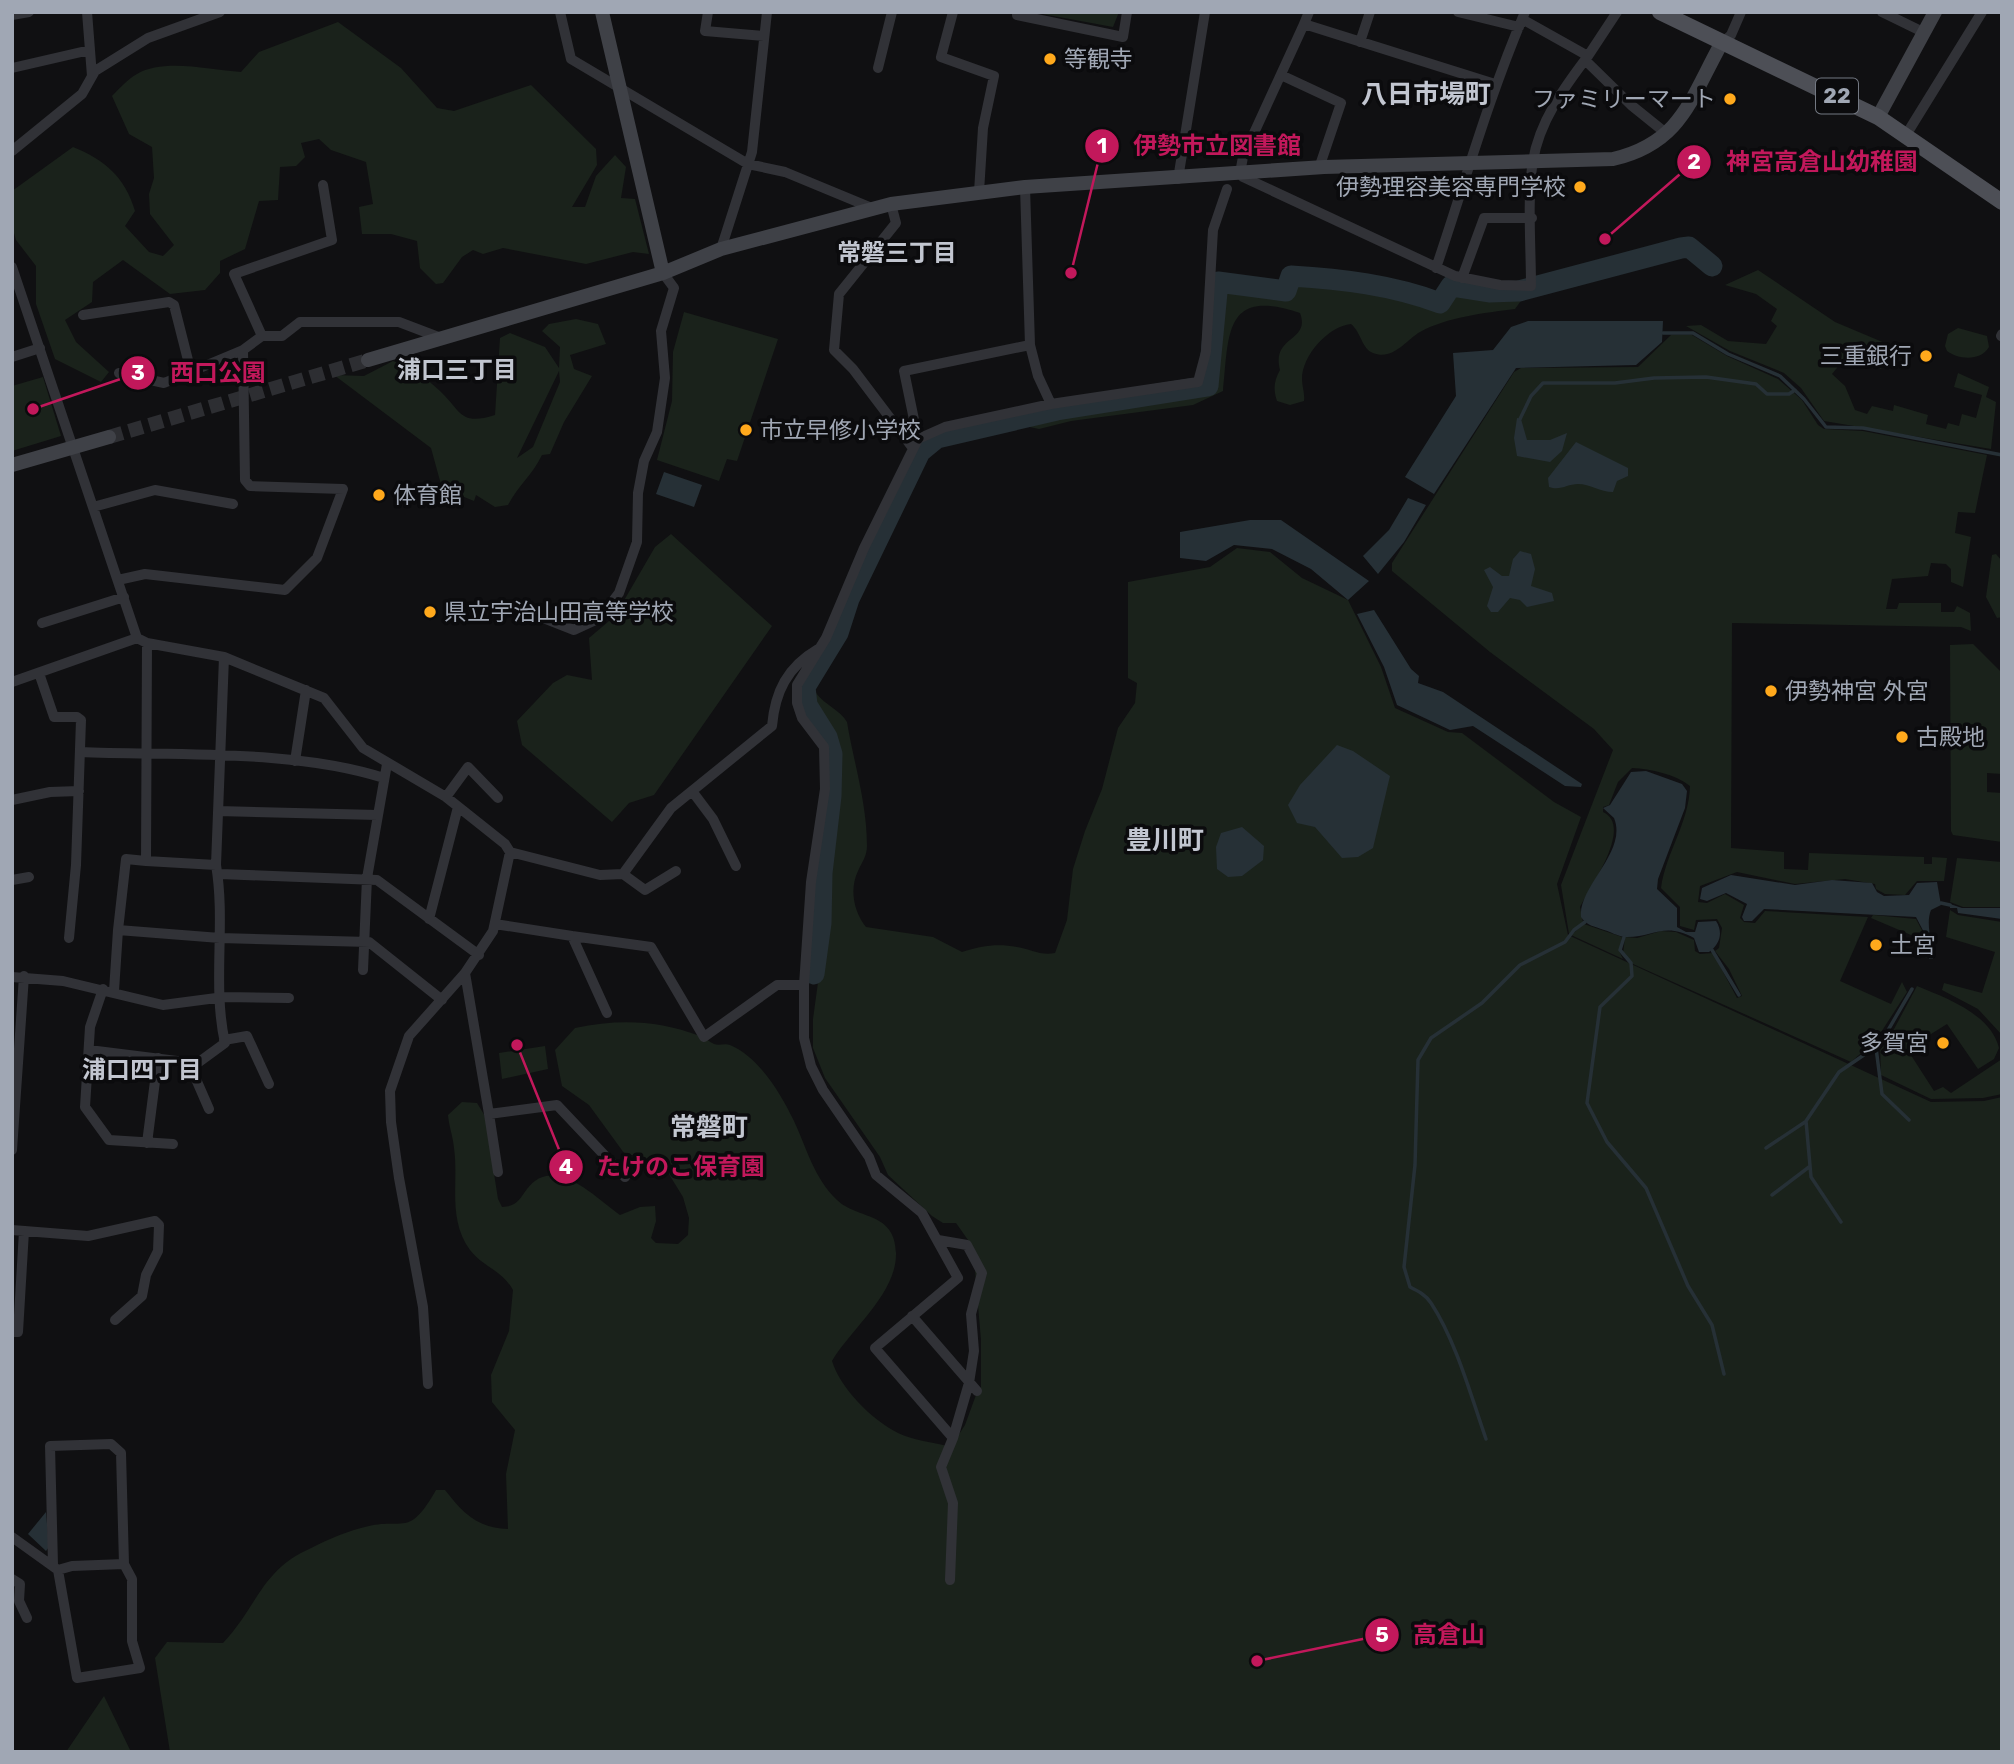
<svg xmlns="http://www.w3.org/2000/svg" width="2014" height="1764" font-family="Rubik,'Noto Sans JP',sans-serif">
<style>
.green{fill:#1a221b;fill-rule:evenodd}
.water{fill:#263036}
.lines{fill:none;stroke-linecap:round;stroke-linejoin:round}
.stream{stroke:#263036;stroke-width:3.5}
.river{stroke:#263036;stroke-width:21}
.secondary-tunnel{stroke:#2d2e32;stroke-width:14;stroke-dasharray:14 7;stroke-linecap:butt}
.street{stroke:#313237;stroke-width:10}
.secondary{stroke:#3f4147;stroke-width:14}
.primary{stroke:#4d4f56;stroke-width:16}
.poi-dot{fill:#ffa91c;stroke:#0b0b0d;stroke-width:2.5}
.labels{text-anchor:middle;stroke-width:7;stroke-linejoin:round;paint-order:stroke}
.shield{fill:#0b0b0d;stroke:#737882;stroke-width:2}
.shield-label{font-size:21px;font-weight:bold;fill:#a0a7b4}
.poi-label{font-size:23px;fill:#a0a7b4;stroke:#0b0b0d;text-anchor:start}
.neighbourhood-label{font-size:24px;font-weight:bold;fill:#c2c6d0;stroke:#0b0b0d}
.quarter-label{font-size:26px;font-weight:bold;fill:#c2c6d0;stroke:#0b0b0d}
.leader{fill:none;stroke:#c2185b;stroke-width:2.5}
.callout-dot{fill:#c2185b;stroke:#0b0b0d;stroke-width:2.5}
.mark-label{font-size:21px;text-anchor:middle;font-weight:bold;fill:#fff}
.callout-label{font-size:24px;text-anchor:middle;font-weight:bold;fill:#c2185b;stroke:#0b0b0d;stroke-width:7;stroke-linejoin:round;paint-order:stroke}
</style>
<rect width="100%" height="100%" fill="#101012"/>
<!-- green -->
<path class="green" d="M1032 12H1119L1113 27Z
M338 22 401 68 437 108 454 111 531 85 596 149 597 165 572 207H585L596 176 615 155 626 167 621 198 635 199 649 254 633 252 586 264 503 248 483 254 473 250 462 257 443 283 436 284 420 268 417 241 391 234H362L359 207 373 204 366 162 331 150 319 139 301 143 305 157 296 166 280 167 278 200 259 201 245 249 220 261V273L205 290 170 294 123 260 93 282 92 302 65 320 76 342 109 372 101 382 55 359 36 304V266L16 240 12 226V191L73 147C105 160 125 177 135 211L125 226 149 252 163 256 174 245 150 214 149 194 154 178 152 147 129 134 112 96C119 89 128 79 137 74 164 58 210 70 241 72L259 52Z
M1758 270 1835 322 1892 346 1881 369 1841 363 1832 374 1845 386 1855 410 1867 414 1872 406 1893 411 1894 405 1928 415 1926 424 1946 429 1948 423 1959 426 1962 414 1976 418 1982 395 1954 387 1958 373 1989 387 1986 397 1996 402 1991 449 1824 421 1801 388 1784 373 1730 351 1686 326 1701 325 1728 341 1766 344 1777 326 1771 321 1777 309 1756 294 1725 285Z
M1293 278 1385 290 1441 306 1454 290 1523 298 1515 309C1484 313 1447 317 1420 332 1406 340 1393 361 1373 353 1362 349 1361 332 1351 324 1329 326 1302 355 1302 379 1302 387 1305 393 1304 401L1290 405 1277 401C1273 389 1274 381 1280 370 1271 335 1311 342 1300 313 1224 287 1229 334 1223 391L1193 405 1071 421 1039 429 1025 426C1047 405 1173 394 1209 388L1219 285 1287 294Z
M684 312 778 339 737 461 727 459 719 481 657 460 672 401 673 352Z
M576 319 598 324 606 344 570 355 574 369 592 376 564 422 550 454 542 455C533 474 518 486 508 505L495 507 476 495 474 501 442 488 431 448 334 375 364 376 393 361C412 367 426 378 440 391 462 412 460 426 495 415L500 338 510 333 545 347 559 368 560 347 542 331 549 324ZM559 371 560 382 533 447 517 458Z
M1958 328 1987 336 1989 347C1981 361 1959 360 1947 351L1945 346 1948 334Z
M1671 335H1692L1727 356 1778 379 1802 400 1818 425 1824 429 1863 431 1987 455 1975 513 1958 512 1955 533 1971 537 1963 587 1951 582V569L1946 564 1931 563 1928 576 1892 579 1886 609H1897L1899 603H1941V612H1954L1957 606 1970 613 1971 631 1961 627 1732 623 1731 848 1784 852V869L1808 870 1809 853 1924 857V864H1932V857L1947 858 1944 881H1917L1905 895 1885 894 1876 889 1875 884 1845 879 1795 884 1737 872 1700 886 1698 902 1707 903 1725 894 1744 905 1740 918 1744 922 1755 923 1765 911 1868 917 1840 981 1891 1004 1902 982 1907 992 1876 1040 1851 1062 1633 964 1623 954 1625 937 1637 938 1661 931 1676 932 1694 940 1695 951 1700 954 1713 953 1737 998 1742 996 1729 969 1715 951 1719 948 1722 928 1717 919 1696 920 1694 930 1680 926V907L1661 888C1666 852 1689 823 1690 786 1675 774 1651 769 1632 768L1618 782 1609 805 1603 807V812C1634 826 1590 887 1580 907L1583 922 1569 934 1561 885 1613 750 1594 729 1490 652 1392 571V563L1514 372 1521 368 1638 367Z
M43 377 61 436 12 451V386Z
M671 534 772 626 654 795 629 803 612 822 522 745 517 721 553 683 567 675 592 680 589 638 615 616 655 547Z
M1237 548 1270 552 1302 578 1348 600 1381 667 1395 708 1448 732 1462 733 1554 802 1581 817 1557 884 1568 935 1931 1102 1984 1101 2002 1097V1752H170L155 1658 167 1642 223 1643C254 1611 262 1571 305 1551 323 1542 342 1533 361 1528 404 1515 407 1541 436 1490H445C463 1513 477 1528 508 1529L506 1474 515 1430 492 1402 491 1375 509 1331 513 1290C502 1270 483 1267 470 1250 447 1218 459 1183 454 1148 453 1136 449 1127 448 1115L462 1102 477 1103 485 1116 498 1199 502 1207C517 1206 519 1200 527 1189 554 1153 596 1198 620 1215L640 1207 655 1206 656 1221 651 1238 656 1243 678 1244 688 1235 689 1218 683 1197 667 1171 655 1161 624 1153 589 1105 562 1086 555 1050 575 1028C619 1019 657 1020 700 1036 705 1037 709 1042 714 1044 719 1046 725 1043 730 1045 759 1057 781 1094 794 1121 807 1149 814 1178 837 1200 858 1220 895 1211 896 1253 897 1293 851 1329 832 1361 840 1388 872 1420 898 1433 913 1440 931 1442 947 1446L956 1439 965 1425 976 1395 981 1391V1340L973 1247 956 1223H943L932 1216 888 1175 880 1157 825 1078 813 1048V1019L823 946 827 864 836 785 833 739 812 702V694L816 693C825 705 840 710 847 722 854 764 867 803 867 846 867 856 862 862 858 871 849 890 854 912 866 927L933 937 962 952C981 946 997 943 1017 947 1030 949 1041 956 1055 953L1067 920 1073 869 1085 831 1102 789 1118 728 1135 703 1137 683 1128 678V582L1210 567Z
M1996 554 2002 561V617L1997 618 1986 597 1992 555Z
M1973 644 2002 673V774L1987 773V792L2002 793V842L1953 835 1951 831 1950 645Z
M1957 858 2002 862V907H1963L1950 902Z
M1950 910 1958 915 2002 922V1035L1978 1009 1942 990 1944 983 1982 993 1995 952 1946 937Z
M1873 915 1916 919 1927 940V958L1912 953 1918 938 1871 918Z
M1584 924 1622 937 1619 951 1623 959 1571 935Z
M1917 986C1946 998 1991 1014 1999 1048L1994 1059 1978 1069 1947 1024 1907 1049 1934 1091 1943 1087 1951 1093 2002 1059V1094L1983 1098 1931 1099 1881 1075 1880 1046 1887 1039 1898 1044 1902 1037 1893 1031Z
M545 1046 548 1069 502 1079 499 1053Z
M104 1696 131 1752H66Z"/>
<!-- water -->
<path class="water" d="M1528 321H1663L1662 342 1636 365 1516 368 1434 494 1405 477 1456 396 1453 353 1493 350 1511 327Z
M1517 418 1521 419 1527 440H1550L1567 433 1562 451 1550 462 1517 456 1514 438Z
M1576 442 1628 468V476L1617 481 1613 492C1600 492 1590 484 1578 484 1567 484 1561 491 1549 487L1548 478Z
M664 472 702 485 694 507 656 494Z
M1408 498 1426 505 1404 542 1378 574 1363 556 1389 530Z
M1250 520H1281L1369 581 1348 600 1311 569 1272 549 1234 545 1206 561 1180 558V532Z
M1520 551 1531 554 1535 569 1531 586 1552 593 1554 601 1527 607 1520 600 1510 598 1498 612H1491L1487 606 1493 587 1484 570 1490 567 1502 576H1509L1513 559Z
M1374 610 1411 669 1419 676 1418 683 1443 692 1582 784 1581 787 1565 786 1473 726 1450 730 1397 705 1384 667 1357 614Z
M1337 745 1353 751 1390 776 1373 848 1358 857 1342 858 1315 827 1297 823 1288 805 1300 785Z
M1646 771 1682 784 1687 791 1685 808 1658 879 1657 889 1677 908V927L1686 932H1695L1698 922 1716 921C1724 933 1719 945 1709 952H1699L1694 938C1664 921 1653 938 1625 937 1617 936 1611 932 1604 930 1594 926 1587 926 1581 917 1578 886 1628 852 1614 818L1603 808 1610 805 1631 772Z
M1242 827 1264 846 1263 860 1242 876 1228 877 1217 869 1216 847 1221 833Z
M1731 875 1795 885 1832 880 1872 883 1877 892 1884 896 1909 895 1917 883 1937 882 1941 905 1931 910C1925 925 1933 943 1933 959H1929L1928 940 1916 917 1764 909 1752 921H1744L1742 917 1747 904 1726 893 1707 901 1700 899 1702 888Z
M1950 904 1962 908H2002V919L1958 913 1957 908H1950Z
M46 1512 49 1547 46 1551 28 1534Z"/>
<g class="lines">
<!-- stream -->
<path class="stream" d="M1663 333H1693L1728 354 1780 376 1804 399 1826 427 1863 428 2002 455
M1520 419 1531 396 1543 383H1615L1654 378 1706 377 1756 384 1767 394H1789L1795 390
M1941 903 1950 905
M1624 937 1620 950 1631 963 1632 976 1600 1007 1587 1103 1607 1142 1646 1188 1688 1286 1712 1325 1724 1374
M1712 950 1739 995
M1876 1048 1882 1094 1909 1120
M1766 1148 1805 1122
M1772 1195 1809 1167
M1841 1222 1811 1177 1806 1121 1839 1072 1880 1044 1912 989
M1486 1439C1471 1396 1456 1341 1431 1303 1426 1295 1418 1291 1410 1287L1404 1267 1415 1165 1418 1060 1431 1038 1482 1003 1520 965 1565 942 1574 930 1585 922"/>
<!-- river -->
<path class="river" d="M814 974 821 923 822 873 831 796 832 754 827 737 807 705 805 687 838 633 849 599 920 452 937 438 1057 410 1208 386 1218 282 1286 291 1291 276C1341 279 1393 285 1440 303L1451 286 1489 292 1519 291 1681 248 1689 247 1712 266"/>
<!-- secondary-tunnel -->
<path class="secondary-tunnel" d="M109 437 368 360"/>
<!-- street -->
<path class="street" d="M87 12 92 76
M560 12 571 59 748 164 785 172 872 208
M708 12 705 31 764 36
M953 12 941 57 994 76 983 128 979 192
M1017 12V15L1123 37 1127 12
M1309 12 1304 24 1495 84
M1458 12 1519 27
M1882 12 1925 33
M12 15 29 12
M1522 19 1588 56 1617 12
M1304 24 1243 157 1240 173 1243 177 1455 276 1500 285 1531 286C1531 249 1527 195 1533 161 1539 122 1565 86 1588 56
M1360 42 1370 12
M1721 44 1731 35 1741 12
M1585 60 1631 105 1667 134
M12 68 90 50
M878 68 892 12
M1281 75 1341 103 1319 168
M1906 135 1982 12
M12 151 82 94 95 71 148 38 220 12
M1178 179 1205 12
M1025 187 1030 345 1038 376 1051 404
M891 204 896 223 839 294 834 350 853 369 912 447
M721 249 752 152 767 12
M12 267 137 638 147 643 224 657 324 698 363 748 446 797 505 844 510 852 600 875 623 874 671 808 772 726C775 692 787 667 818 649
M1436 268C1465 182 1489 96 1525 12
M1462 278 1484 218H1532
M83 315 169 302 174 305 191 372
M262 336 234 274 332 240 323 185
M2001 336 2002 334
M12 357 40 348
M119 373 164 383 243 350
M918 439 904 371 1030 345
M93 507 155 490 233 504
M118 580 145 574 285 590 317 558 343 489 250 486 245 480 243 350 262 336H282L300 322H399L441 338
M541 617 574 630 600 618 619 593 637 542 638 493 644 461 657 432 665 378 661 331 674 288 663 273
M42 623 124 597
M147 643 146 861 216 865
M39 673 54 717H77L81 720 76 865 69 938
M12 682 137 638
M80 752C175 756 294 749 384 778
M295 761 306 690
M692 791 713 819 736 866
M446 797 468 767 498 798
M12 800 50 792 79 791
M218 811 378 815
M220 874 377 880 479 955
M623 874 645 890 676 871
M12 880 29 877
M429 919 458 807
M495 924 572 936 607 1013
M118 930 126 859 146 861
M572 936 651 947 704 1037 777 985H804
M363 970 367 878 387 764
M465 973 489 1114 557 1105 625 1177
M12 977 63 981 163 1005 224 997 289 998
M103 989 90 1027 85 1107 109 1140 173 1144
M114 991 118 930 220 938 369 942 442 1000
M224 1040 247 1036 269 1084
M89 1050 193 1063 199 1062 225 1043C212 985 226 923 216 865L224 657
M193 1063 192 1070 209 1109
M489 1114 498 1172
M147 1143 158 1058
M12 1150 24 976
M12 1230 88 1236 155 1221 159 1225 158 1251 146 1275 142 1296 115 1320
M938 1240 967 1245 982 1273 971 1314 974 1351 969 1383 953 1438 875 1348 958 1278 922 1213 876 1175 869 1157 823 1090 811 1066 804 1038V985L811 882 825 789 824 747 802 718 797 703V685L826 638 864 548 918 439 945 427 1051 404 1198 382 1206 352 1213 230 1227 189
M912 1316 977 1391
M12 1332H18L24 1231
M428 1384 423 1307 399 1178 391 1122 390 1091 409 1036 465 973 493 931 510 852
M12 1537 58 1570 77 1678 140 1668 132 1641V1579L124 1564 72 1566 58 1570
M53 1565 50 1446 111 1444 121 1453 124 1564
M12 1579 20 1584 19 1601 27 1618
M950 1580 953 1503 941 1467 953 1438"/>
<!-- secondary -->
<path class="secondary" d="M602 12 663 273
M1878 117 1935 12
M368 360 663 273 721 249 891 204 1025 187 1324 167 1613 159C1681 143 1690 100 1721 44
M12 465 109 437"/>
<!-- primary -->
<path class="primary" d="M1660 12 1878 117 2002 202"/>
</g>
<!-- markers -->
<g class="poi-dot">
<circle cx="1050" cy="59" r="7"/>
<circle cx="1730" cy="99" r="7"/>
<circle cx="1580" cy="187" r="7"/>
<circle cx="1926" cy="356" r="7"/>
<circle cx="746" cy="430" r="7"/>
<circle cx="379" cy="495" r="7"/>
<circle cx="430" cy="612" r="7"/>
<circle cx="1771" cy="691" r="7"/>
<circle cx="1902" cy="737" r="7"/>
<circle cx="1876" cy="945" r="7"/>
<circle cx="1943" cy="1043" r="7"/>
</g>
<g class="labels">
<!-- shield labels -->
<rect class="shield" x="1816" y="78.5" width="42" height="35" rx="5"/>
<g class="shield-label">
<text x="1837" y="103">22</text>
</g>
<!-- poi labels -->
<g class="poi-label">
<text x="1064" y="67">等観寺</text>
<text x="1716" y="107" text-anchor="end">ファミリーマート</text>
<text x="1566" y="195" text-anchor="end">伊勢理容美容専門学校</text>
<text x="1912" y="364" text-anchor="end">三重銀行</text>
<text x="760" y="438">市立早修小学校</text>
<text x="393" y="503">体育館</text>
<text x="444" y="620">県立宇治山田高等学校</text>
<text x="1785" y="699">伊勢神宮 外宮</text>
<text x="1916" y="745">古殿地</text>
<text x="1890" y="953">土宮</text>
<text x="1929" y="1051" text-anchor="end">多賀宮</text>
</g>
<!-- neighbourhood labels -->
<g class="neighbourhood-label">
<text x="897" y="261">常磐三丁目</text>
<text x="457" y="378">浦口三丁目</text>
<text x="142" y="1078">浦口四丁目</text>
</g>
<!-- quarter labels -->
<g class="quarter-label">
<text x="1426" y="103">八日市場町</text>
<text x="1165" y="849">豊川町</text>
<text x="709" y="1136">常磐町</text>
</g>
</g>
<!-- callouts -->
<path class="leader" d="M1071 273L1102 146M1605 239L1694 162M33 409L138 373M517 1045L566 1167M1257 1661L1382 1635"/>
<g class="callout-dot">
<circle cx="1071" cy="273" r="7"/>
<circle cx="1605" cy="239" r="7"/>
<circle cx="33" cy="409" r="7"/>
<circle cx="517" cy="1045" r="7"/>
<circle cx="1257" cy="1661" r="7"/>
<circle cx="1102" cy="146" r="18"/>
<circle cx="1694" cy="162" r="18"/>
<circle cx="138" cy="373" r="18"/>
<circle cx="566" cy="1167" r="18"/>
<circle cx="1382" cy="1635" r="18"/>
</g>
<g class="mark-label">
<text x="1102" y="153">1</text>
<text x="1694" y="169">2</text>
<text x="138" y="380">3</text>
<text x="566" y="1174">4</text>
<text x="1382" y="1642">5</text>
</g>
<g class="callout-label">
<text x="1217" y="154">伊勢市立図書館</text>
<text x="1822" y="170">神宮高倉山幼稚園</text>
<text x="218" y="381">西口公園</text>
<text x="681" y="1175">たけのこ保育園</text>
<text x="1449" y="1643">高倉山</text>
</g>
<!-- border -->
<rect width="2014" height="1764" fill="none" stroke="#a0a7b4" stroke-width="28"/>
</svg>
